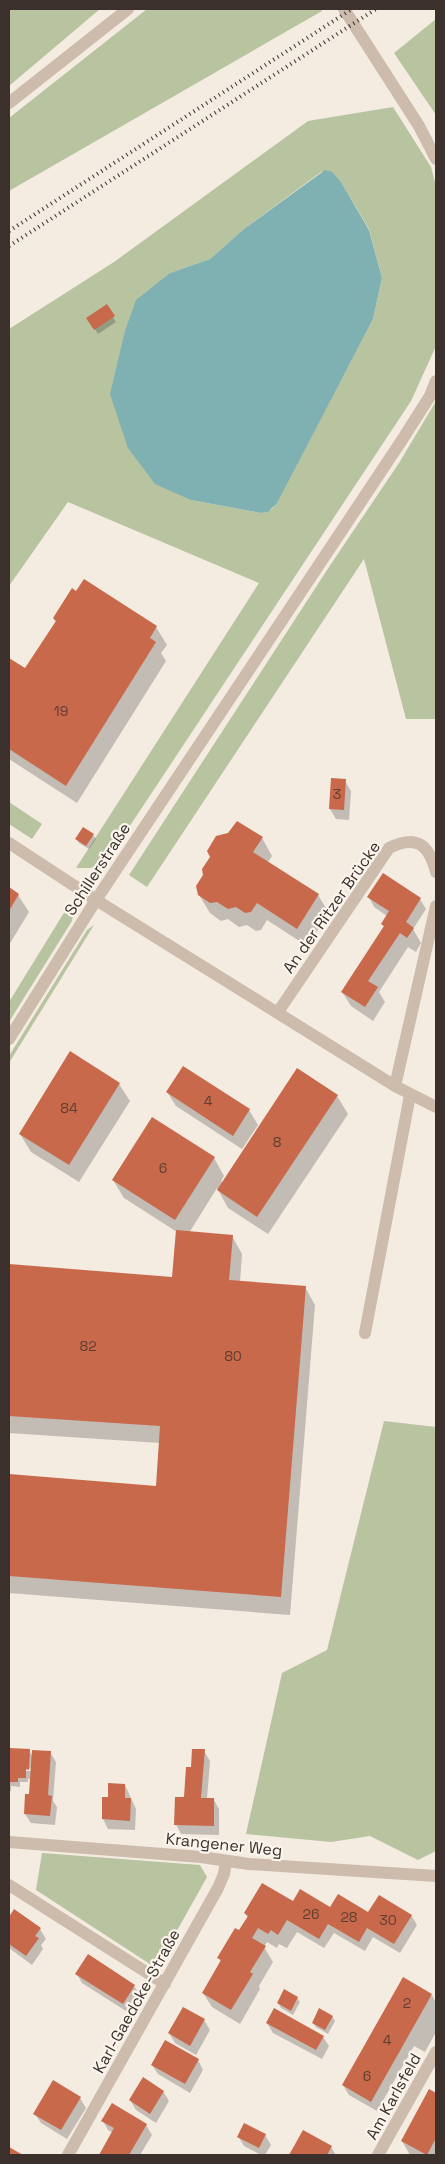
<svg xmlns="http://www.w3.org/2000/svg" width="445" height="2164" font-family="'Space Grotesk',sans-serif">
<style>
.green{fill:#b8c4a0;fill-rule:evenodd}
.water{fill:#7fb0b2}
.shadow{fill:#0003;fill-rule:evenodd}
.building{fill:#c8694b}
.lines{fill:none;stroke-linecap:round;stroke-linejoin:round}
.minor{stroke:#cdbbac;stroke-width:12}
.rail{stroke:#3b302b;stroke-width:4;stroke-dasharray:1 4;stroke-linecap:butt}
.labels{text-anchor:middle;stroke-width:4.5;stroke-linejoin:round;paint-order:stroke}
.number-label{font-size:14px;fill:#5e3e33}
.street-label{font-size:16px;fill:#3b302b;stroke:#fbf5ee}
</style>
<rect width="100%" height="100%" fill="#f4ebe1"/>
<!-- green -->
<path class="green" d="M9 9H100L9 86Z
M147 9H320L322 11 9 191V118Z
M436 19V115L394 53Z
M393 107 431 167 436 186V346L411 401 106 862 91 868H76L259 583 68 502 9 586V329L114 262 308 121ZM321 172 341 182 369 229 382 278 373 319 273 508 267 512 261 513 191 500 170 273 210 259 244 229Z
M436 401V719H406L364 559 147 887 129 875 329 567 399 463Z
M9 802 42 824 32 839 9 824Z
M70 903 73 911 72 921 9 1022V1002Z
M94 925 9 1063V1056L87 930Z
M384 1421 436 1427V1851L418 1860 370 1836 331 1842 246 1834 282 1673 327 1650Z
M42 1853 200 1865 207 1877 156 1968 36 1890Z"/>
<!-- water -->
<path class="water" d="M325 170 332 172 341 182 369 230 382 278 373 319 277 503 268 512 261 513 191 500 155 484 128 448 110 394 125 331 136 300 170 273 210 259 244 229Z"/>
<!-- shadow -->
<path class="shadow" d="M106 306 116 322 98 334 88 318Z
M84 581 156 627 167 645 161 653 166 661 77 803 9 759V659L25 670 56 622 54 619Z
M345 781 351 791 349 820 336 819 330 809Z
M93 835 96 839 89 849 79 843 77 839Z
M262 838 272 856 268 862 318 895 329 913 307 946 267 920 261 930 256 931 247 925 239 927 228 919 221 921 210 913 199 895Z
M383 875 420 899 426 909 413 929 421 943 416 952 408 947 379 992 385 1002 373 1021 351 1006 342 992 384 927 382 924 387 916 374 907 369 897Z
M9 889 18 895 29 912 9 945Z
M183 1067 249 1110 258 1125 242 1149 176 1106 167 1092Z
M119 1084 130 1101 79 1182 31 1152 20 1134Z
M337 1096 348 1114 268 1234 228 1208 217 1188 189 1233 232 1236 242 1254 240 1282 305 1287 315 1305 290 1615 9 1593V1475L157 1487 160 1443 9 1433V1266L173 1278 177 1232 124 1198 113 1180 214 1158 224 1176 221 1181 223 1182Z
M9 1749 29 1750 32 1756 50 1752 56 1762 53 1801 57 1807 55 1825 31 1823 25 1814 30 1795 31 1779H28V1782H20V1787L11 1786V1791H9ZM25 1768 35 1769V1771H25Z
M204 1751 210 1761 207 1799 214 1800 219 1809V1835L181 1834 176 1824 185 1799 192 1768Z
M125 1785 136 1809 135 1830 108 1829 103 1819 109 1798Z
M293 1903 369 1914 411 1915 417 1925 400 1953 373 1937 365 1951 334 1933 324 1948 297 1932 287 1948 279 1944 277 1948 267 1942 264 1947 273 1962 259 1986 260 1989 240 2024 212 2007 203 1993 221 1963 219 1958 248 1918 245 1913Z
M14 1911 40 1929 46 1939 41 1945 43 1949 32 1965 9 1948V1919Z
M77 1974 134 1986 140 1995 129 2013 82 1983Z
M432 1995 436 2003V2032L425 2052 414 2046 377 2111 349 2095 343 2085Z
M297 1998 300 2002 293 2015 281 2008 278 2003Z
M183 2008 204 2020 210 2030 196 2055 175 2043 169 2033Z
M332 2016 335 2021 328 2034 316 2027 313 2023Z
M267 2023 323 2037 329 2046 322 2059 273 2033Z
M198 2060 203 2070 190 2093 158 2074 152 2065Z
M429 2090 436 2094V2155H410L402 2141Z
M163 2091 169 2101 156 2123 136 2110 130 2100Z
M80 2098 86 2108 67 2139 41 2123 35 2114Z
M103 2121 146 2125 152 2135 140 2155H101L113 2133 108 2130Z
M303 2132 331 2147 336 2155H291Z
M265 2135 271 2145 265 2155H261L244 2146 238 2136Z"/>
<!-- building -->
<path class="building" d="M107 304 115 316 94 330 86 318Z
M84 579 157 626 150 638 156 642 66 786 9 749V658L25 668 56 621 53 618 72 588 76 591Z
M331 778 346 779 344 810 329 809Z
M237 821 263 837 253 852 319 894 297 929 257 903 251 912 245 913 236 907 228 909 217 902 210 903 198 895 196 886 203 875 202 869 210 857 207 851 216 836 228 833Z
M83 827 94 834 86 846 75 839Z
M383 873 421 898 406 922 414 928 407 938 400 933 368 981 378 987 365 1007 341 992 384 926 381 924 389 911 367 897Z
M9 887 19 894 9 911Z
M70 1051 120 1083 69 1165 19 1134Z
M183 1066 250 1109 233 1136 166 1092Z
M297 1068 338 1095 257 1217 217 1190Z
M152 1117 215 1157 175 1220 112 1180Z
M176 1230 233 1235 229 1280 306 1286 281 1597 9 1576V1474L156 1486 160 1426 9 1416V1264L172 1277Z
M9 1748 30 1749 29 1770 26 1769V1778H18V1782H9Z
M192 1749H205L201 1798H214V1826L174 1825 175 1797H184L186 1767H191Z
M32 1750 51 1751 48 1795 52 1796 50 1816 24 1814 25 1794H29Z
M108 1783 125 1784V1798H131L130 1821 102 1819V1797H108Z
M262 1883 293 1901 300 1889 330 1907 338 1894 368 1912 379 1895 412 1915 394 1944 367 1928 359 1942 328 1924 319 1939 287 1920 278 1935 271 1930 268 1934 258 1928 252 1938 266 1946 250 1972 253 1974 231 2010 202 1993 221 1960 217 1958 235 1928 239 1930 248 1916 244 1913Z
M14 1909 41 1928 35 1936 39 1938 26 1956 9 1944V1917Z
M88 1954 135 1985 123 2004 75 1974Z
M403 1977 432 1994 371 2102 342 2085Z
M284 1989 298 1997 291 2011 277 2003Z
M183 2007 205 2019 190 2046 168 2033Z
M274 2008 324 2036 316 2050 266 2023Z
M319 2008 333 2016 325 2030 312 2023Z
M165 2040 199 2059 185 2084 151 2065Z
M143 2077 164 2091 150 2114 129 2100Z
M53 2080 81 2097 61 2130 33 2114Z
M429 2089 436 2093V2138L427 2155 401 2141Z
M112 2103 147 2124 129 2155H99L114 2128 101 2121Z
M244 2123 266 2134 259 2148 237 2137Z
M303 2130 332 2146 327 2155H289Z
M9 2147 23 2155H9Z"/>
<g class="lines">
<!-- minor -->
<path class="minor" d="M344 9 419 126 436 159
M9 103 128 9
M9 843 96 900 395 1086 436 1107
M278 1012 389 848C417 834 429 845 436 872
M9 1039 96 900 402 440 430 396 436 381
M395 1086 436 906
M365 1333 410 1095
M9 1842 201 1857 249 1864 436 1876
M9 1885 165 1984
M68 2155 218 1888 224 1874 226 1861
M378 2155 436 2052"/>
<!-- rail -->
<path class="rail" d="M9 231 352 9
M9 246 376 9"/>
</g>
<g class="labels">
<!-- number labels -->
<g class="number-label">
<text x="61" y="716">19</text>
<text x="337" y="799">3</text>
<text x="208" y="1106">4</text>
<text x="69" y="1113">84</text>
<text x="277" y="1147">8</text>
<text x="163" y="1173">6</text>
<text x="88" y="1351">82</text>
<text x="233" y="1361">80</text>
<text x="311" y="1919">26</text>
<text x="349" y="1922">28</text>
<text x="388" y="1925">30</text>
<text x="407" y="2008">2</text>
<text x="387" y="2045">4</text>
<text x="367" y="2081">6</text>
</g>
<!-- street labels -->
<g class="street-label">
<text transform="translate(97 869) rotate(-57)" y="6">Schillerstraße</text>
<text transform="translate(331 907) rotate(-55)" y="6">An der Ritzer Brücke</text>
<text transform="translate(224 1844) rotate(6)" y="6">Krangener Weg</text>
<text transform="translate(136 2001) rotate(-61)" y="6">Karl-Gaedcke-Straße</text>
<text transform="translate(393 2096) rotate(-61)" y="6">Am Karlsfeld</text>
</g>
</g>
<!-- border -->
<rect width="445" height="2164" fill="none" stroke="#3b302b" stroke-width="20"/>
</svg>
